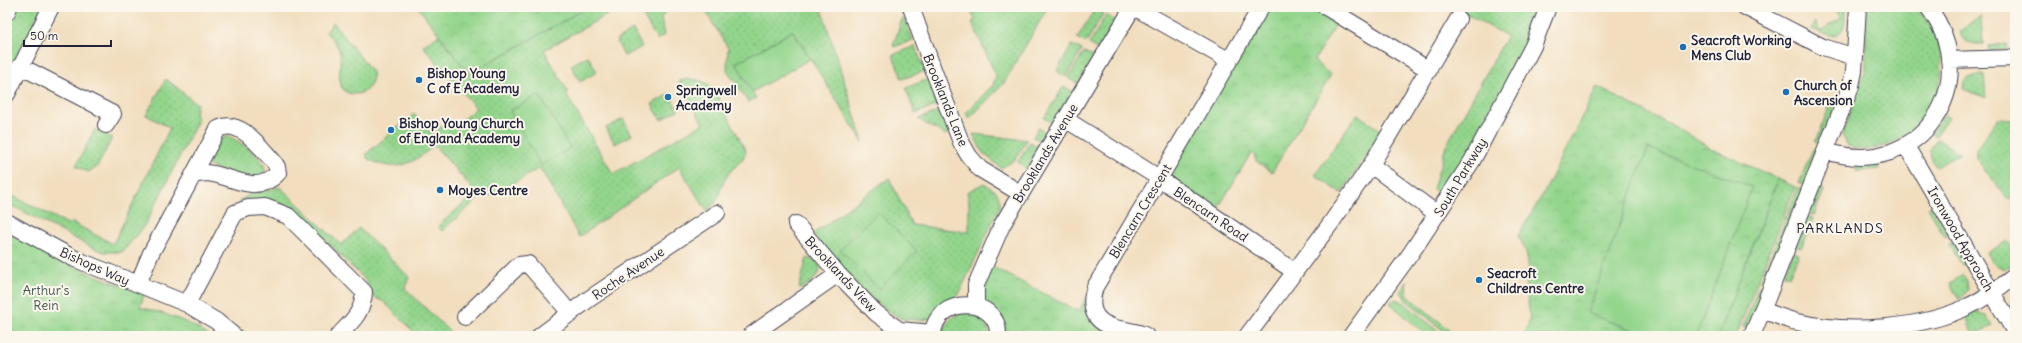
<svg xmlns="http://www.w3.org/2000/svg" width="2022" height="343" font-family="Delius,sans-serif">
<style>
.grass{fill:url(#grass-dots);stroke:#5a7c64}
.park{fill:url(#park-crowns);stroke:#5a7c64}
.pitch{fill:#93d58c;stroke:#5a7c64}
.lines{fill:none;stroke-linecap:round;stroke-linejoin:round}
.minor-casing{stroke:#413e4f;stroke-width:18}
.minor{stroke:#fff;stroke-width:16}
.poi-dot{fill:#1f6fb2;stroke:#fbf7ec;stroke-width:1.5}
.labels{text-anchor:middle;stroke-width:4;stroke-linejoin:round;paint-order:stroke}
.poi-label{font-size:13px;font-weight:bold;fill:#22223b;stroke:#fbf7ec;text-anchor:start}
.street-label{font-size:13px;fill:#22223b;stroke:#fbf7ec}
.park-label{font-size:13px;fill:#445853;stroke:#fbf7ec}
.neighbourhood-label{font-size:14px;letter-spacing:1px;fill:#22223b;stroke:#fbf7ec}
</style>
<defs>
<pattern id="grass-dots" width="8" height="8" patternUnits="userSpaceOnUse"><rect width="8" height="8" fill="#93d58c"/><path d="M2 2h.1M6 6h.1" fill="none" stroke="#7eb77a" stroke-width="1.8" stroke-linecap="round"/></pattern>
<pattern id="park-crowns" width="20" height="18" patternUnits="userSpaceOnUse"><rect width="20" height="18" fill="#93d58c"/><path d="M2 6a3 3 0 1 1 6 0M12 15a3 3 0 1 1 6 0" fill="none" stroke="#7eb77a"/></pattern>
</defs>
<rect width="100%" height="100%" fill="#fbf7ec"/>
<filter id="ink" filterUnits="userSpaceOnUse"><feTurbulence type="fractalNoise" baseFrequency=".025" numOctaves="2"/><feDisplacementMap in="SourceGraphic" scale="8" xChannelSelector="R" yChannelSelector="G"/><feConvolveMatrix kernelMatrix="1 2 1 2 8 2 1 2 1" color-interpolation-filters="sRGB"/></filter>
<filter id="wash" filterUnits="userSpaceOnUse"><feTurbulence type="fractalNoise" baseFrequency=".012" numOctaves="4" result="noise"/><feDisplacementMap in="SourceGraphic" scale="16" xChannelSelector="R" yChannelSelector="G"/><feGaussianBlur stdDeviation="0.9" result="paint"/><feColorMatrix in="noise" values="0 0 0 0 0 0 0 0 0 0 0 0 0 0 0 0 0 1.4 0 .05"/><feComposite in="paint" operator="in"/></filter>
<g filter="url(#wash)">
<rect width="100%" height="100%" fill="#f2debf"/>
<!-- grass -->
<path class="grass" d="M16 7H42L7 75V24Z
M588 7H621L544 50 568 92 566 94 613 174 703 124 679 81C693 77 707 80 715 91L746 151C744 161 733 167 727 176 718 190 722 199 707 211L679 167 579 237 540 168 493 195 481 196 442 231 438 226 476 193 436 147 433 146C412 165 395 173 368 159L366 154 414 114 432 134 445 123 451 129 476 108 423 46 439 35 469 74Z
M638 7H669L661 18 664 35 657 40Z
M703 7H821L863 142 793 31 736 63 756 98 748 102 727 70 728 48Z
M970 7H1048L1004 83 969 119 966 113 993 85 996 76 972 22 975 21Z
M1454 7H1548L1448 199 1433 189 1446 146 1507 36Z
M1837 7H1846C1846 35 1838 42 1812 29L1815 22 1820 31 1841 18 1836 10Z
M1866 7H1916C1962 51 1943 126 1884 146 1873 149 1859 152 1848 146L1842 135 1866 69Z
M1095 9 1103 14 1086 43 1077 38Z
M1106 15 1116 21 1098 50 1089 44Z
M1981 16 1983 44C1972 44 1962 44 1960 31Z
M902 19H905L913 40 894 47 893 46Z
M333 22 372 72C373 78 373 82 369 87 366 91 361 94 355 94 332 94 342 66 340 53 338 44 332 39 326 33Z
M633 30 642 47 624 56 616 40Z
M2007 44V50L1989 51 1988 46Z
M1072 45 1082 50 1066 77 1057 71Z
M915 46 925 71 902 79 893 55Z
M1084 52 1094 57 1078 84 1068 78Z
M588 56 597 72 580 82 571 65Z
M1984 75 1986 98 1963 89C1965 76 1973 76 1984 75Z
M166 79 197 104 195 114 198 120 147 221 140 232 122 252H104L93 248 7 203V193L70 225 71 222 113 244 170 128 146 115Z
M928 79 938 105 915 114 906 88Z
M1064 86 1073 92 1054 124 1044 118Z
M669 94 678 110 661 120 652 104Z
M1831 103 1835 108 1821 145 1815 142Z
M940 111 949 133 946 135 918 119Z
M1357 114 1383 132 1341 193 1315 175Z
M1944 115 1949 117 1936 136 1932 133Z
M1998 118 2015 119V200L2006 197 1976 158V149Z
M623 119 632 135 615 144 606 128Z
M1038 128 1048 134 1043 142 1033 137Z
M95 129 112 138 97 167 88 172 76 166Z
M973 134 1027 140 1015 160 1001 168 983 153Z
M228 136C239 141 266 158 265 171L263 176 246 179 209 166C208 155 216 139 228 136Z
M1937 139 1960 153 1936 167 1931 158 1930 150Z
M1030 142 1041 148 1027 169 1018 162Z
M1813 149 1819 151 1805 185 1799 183Z
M1877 163 1879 169 1856 171V165Z
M889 178 912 225 969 232V202L967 192 984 183 997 192 1000 201V206L959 294 954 301 931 318 924 320 901 319 881 306 852 281 813 234Z
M1778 179 1795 187 1736 336H1718Z
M280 187 341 245 359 228 409 277 405 288 454 336H418L384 302 375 298 365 280 294 209 274 201 258 200 242 204 239 201 251 194Z
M1798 187 1804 189 1767 281 1762 279Z
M1819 187 1824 190 1814 215 1809 213Z
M1932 206 1949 235 1945 237 1928 208Z
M1807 216 1813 218 1801 248 1795 246Z
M1953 241 1966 263 1962 265 1949 244Z
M2007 241 2015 251V265L2005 269 1994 264 1987 253Z
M1793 252 1799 254 1789 277 1784 275Z
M807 258 816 261C827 273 812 281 803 288H799Z
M1963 275 1967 281 1968 290 1959 300 1950 283Z
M1407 281 1406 289 1408 296 1457 336H1450L1406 300 1401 291Z
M1759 286 1765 288 1749 329 1743 327Z
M1395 299 1403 302 1444 336H1427L1390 303Z
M1975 312 1986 315 1992 325 1973 336 1966 316Z
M961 313C976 312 988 320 990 336H942C944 324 950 318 961 313Z"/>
<!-- park -->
<path class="park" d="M418 7H588L469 74Z
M1261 7H1326L1341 16 1314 61 1331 75 1272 172 1256 161 1254 155 1251 153 1214 215 1159 178Z
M1597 87 1677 128 1712 149 1778 179 1718 336H1523C1535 320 1527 305 1526 287 1526 283 1528 279 1528 275 1530 261 1526 248 1518 236L1546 189Z
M7 232C51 255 96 280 145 292L140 307C163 313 190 321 209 336H7Z
M985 263 1079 312 1086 297 1092 321 1110 336H998L979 307Z"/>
<!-- pitch -->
<path class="pitch" d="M793 31 810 59 752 92 736 63Z
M539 95 570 148 541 165 510 111Z
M1648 148 1752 187 1696 336H1649L1587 313Z
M878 212 917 251 879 289 840 250Z"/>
</g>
<g filter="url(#ink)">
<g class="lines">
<!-- minor casing -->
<g class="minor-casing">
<path id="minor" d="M911 7 934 72 961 142 969 156 980 169 1020 193
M1134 7 1228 60
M1326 7 1429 70
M1745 7 1823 47 1855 57
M7 12 9 7
M1949 60 2015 58
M20 66 113 114 106 125
M7 94 51 7
M1065 119 1159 178 1295 272
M1906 146 2015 332
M1826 151C1920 182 1986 83 1928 7
M1371 165 1437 214
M7 222 75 259 138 284 151 253 218 129C239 117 261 148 274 162L277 167 278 173C256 197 232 175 207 173 203 173 198 174 194 175
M796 224 838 274 876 313 899 330 933 333
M138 284 187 304 216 321 234 336
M187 304 235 213 248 208 265 207 288 216 364 292C363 313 351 322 338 336
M976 305V285L1002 225 1133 7
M1762 310C1773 314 1785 319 1797 322 1847 334 1923 329 1969 306 1986 298 2000 287 2015 276
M465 317 519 265 528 264 571 314
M540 336 589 299 717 213
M750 336 838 274
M933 336C933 295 1000 295 998 336
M1146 336C1137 330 1123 331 1113 327 1092 321 1089 305 1095 287L1261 7
M1247 336 1331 223 1371 165 1458 19
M1351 336 1411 253 1472 161 1533 46 1548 7
M1752 336 1851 86 1854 71 1858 7"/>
</g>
<!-- minor -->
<use href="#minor" class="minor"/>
</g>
</g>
<!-- markers -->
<g class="poi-dot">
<circle cx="1683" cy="47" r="4"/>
<circle cx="419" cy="80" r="4"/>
<circle cx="1786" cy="92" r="4"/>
<circle cx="668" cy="97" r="4"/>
<circle cx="391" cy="130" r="4"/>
<circle cx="440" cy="190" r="4"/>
<circle cx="1479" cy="280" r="4"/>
</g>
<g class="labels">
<!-- poi labels -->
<g class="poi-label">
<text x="1691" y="45">Seacroft Working<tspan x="1691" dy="15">Mens Club</tspan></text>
<text x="427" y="78">Bishop Young<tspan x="427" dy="15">C of E Academy</tspan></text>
<text x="1794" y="90">Church of<tspan x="1794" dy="15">Ascension</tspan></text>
<text x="676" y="95">Springwell<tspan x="676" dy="15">Academy</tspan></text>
<text x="399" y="128">Bishop Young Church<tspan x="399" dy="15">of England Academy</tspan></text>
<text x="448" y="195">Moyes Centre</text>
<text x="1487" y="278">Seacroft<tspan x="1487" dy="15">Childrens Centre</tspan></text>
</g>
<!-- street labels -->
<g class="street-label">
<text transform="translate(946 100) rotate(68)" y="5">Brooklands Lane</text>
<text transform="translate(1045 153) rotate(-59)" y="5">Brooklands Avenue</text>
<text transform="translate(1460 177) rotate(-59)" y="5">South Parkway</text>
<text transform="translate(1140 211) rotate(-59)" y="5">Blencarn Crescent</text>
<text transform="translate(1211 214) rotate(34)" y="5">Blencarn Road</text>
<text transform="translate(1961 239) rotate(60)" y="5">Ironwood Approach</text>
<text transform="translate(95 266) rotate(24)" y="5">Bishops Way</text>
<text transform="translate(628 273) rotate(-34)" y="5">Roche Avenue</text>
<text transform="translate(841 274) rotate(47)" y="5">Brooklands View</text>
</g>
<!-- park labels -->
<g class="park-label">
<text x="46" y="295">Arthur's<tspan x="46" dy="15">Rein</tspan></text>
</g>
<!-- neighbourhood labels -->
<g class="neighbourhood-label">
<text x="1840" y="233">PARKLANDS</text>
</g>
</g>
<!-- margin -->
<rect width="2022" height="343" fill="none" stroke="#fbf7ec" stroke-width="24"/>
<!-- scale -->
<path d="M24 40v6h87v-6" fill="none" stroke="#22223b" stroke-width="2"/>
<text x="30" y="40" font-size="12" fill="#22223b" stroke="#fbf7ec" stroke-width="3" paint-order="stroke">50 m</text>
</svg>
